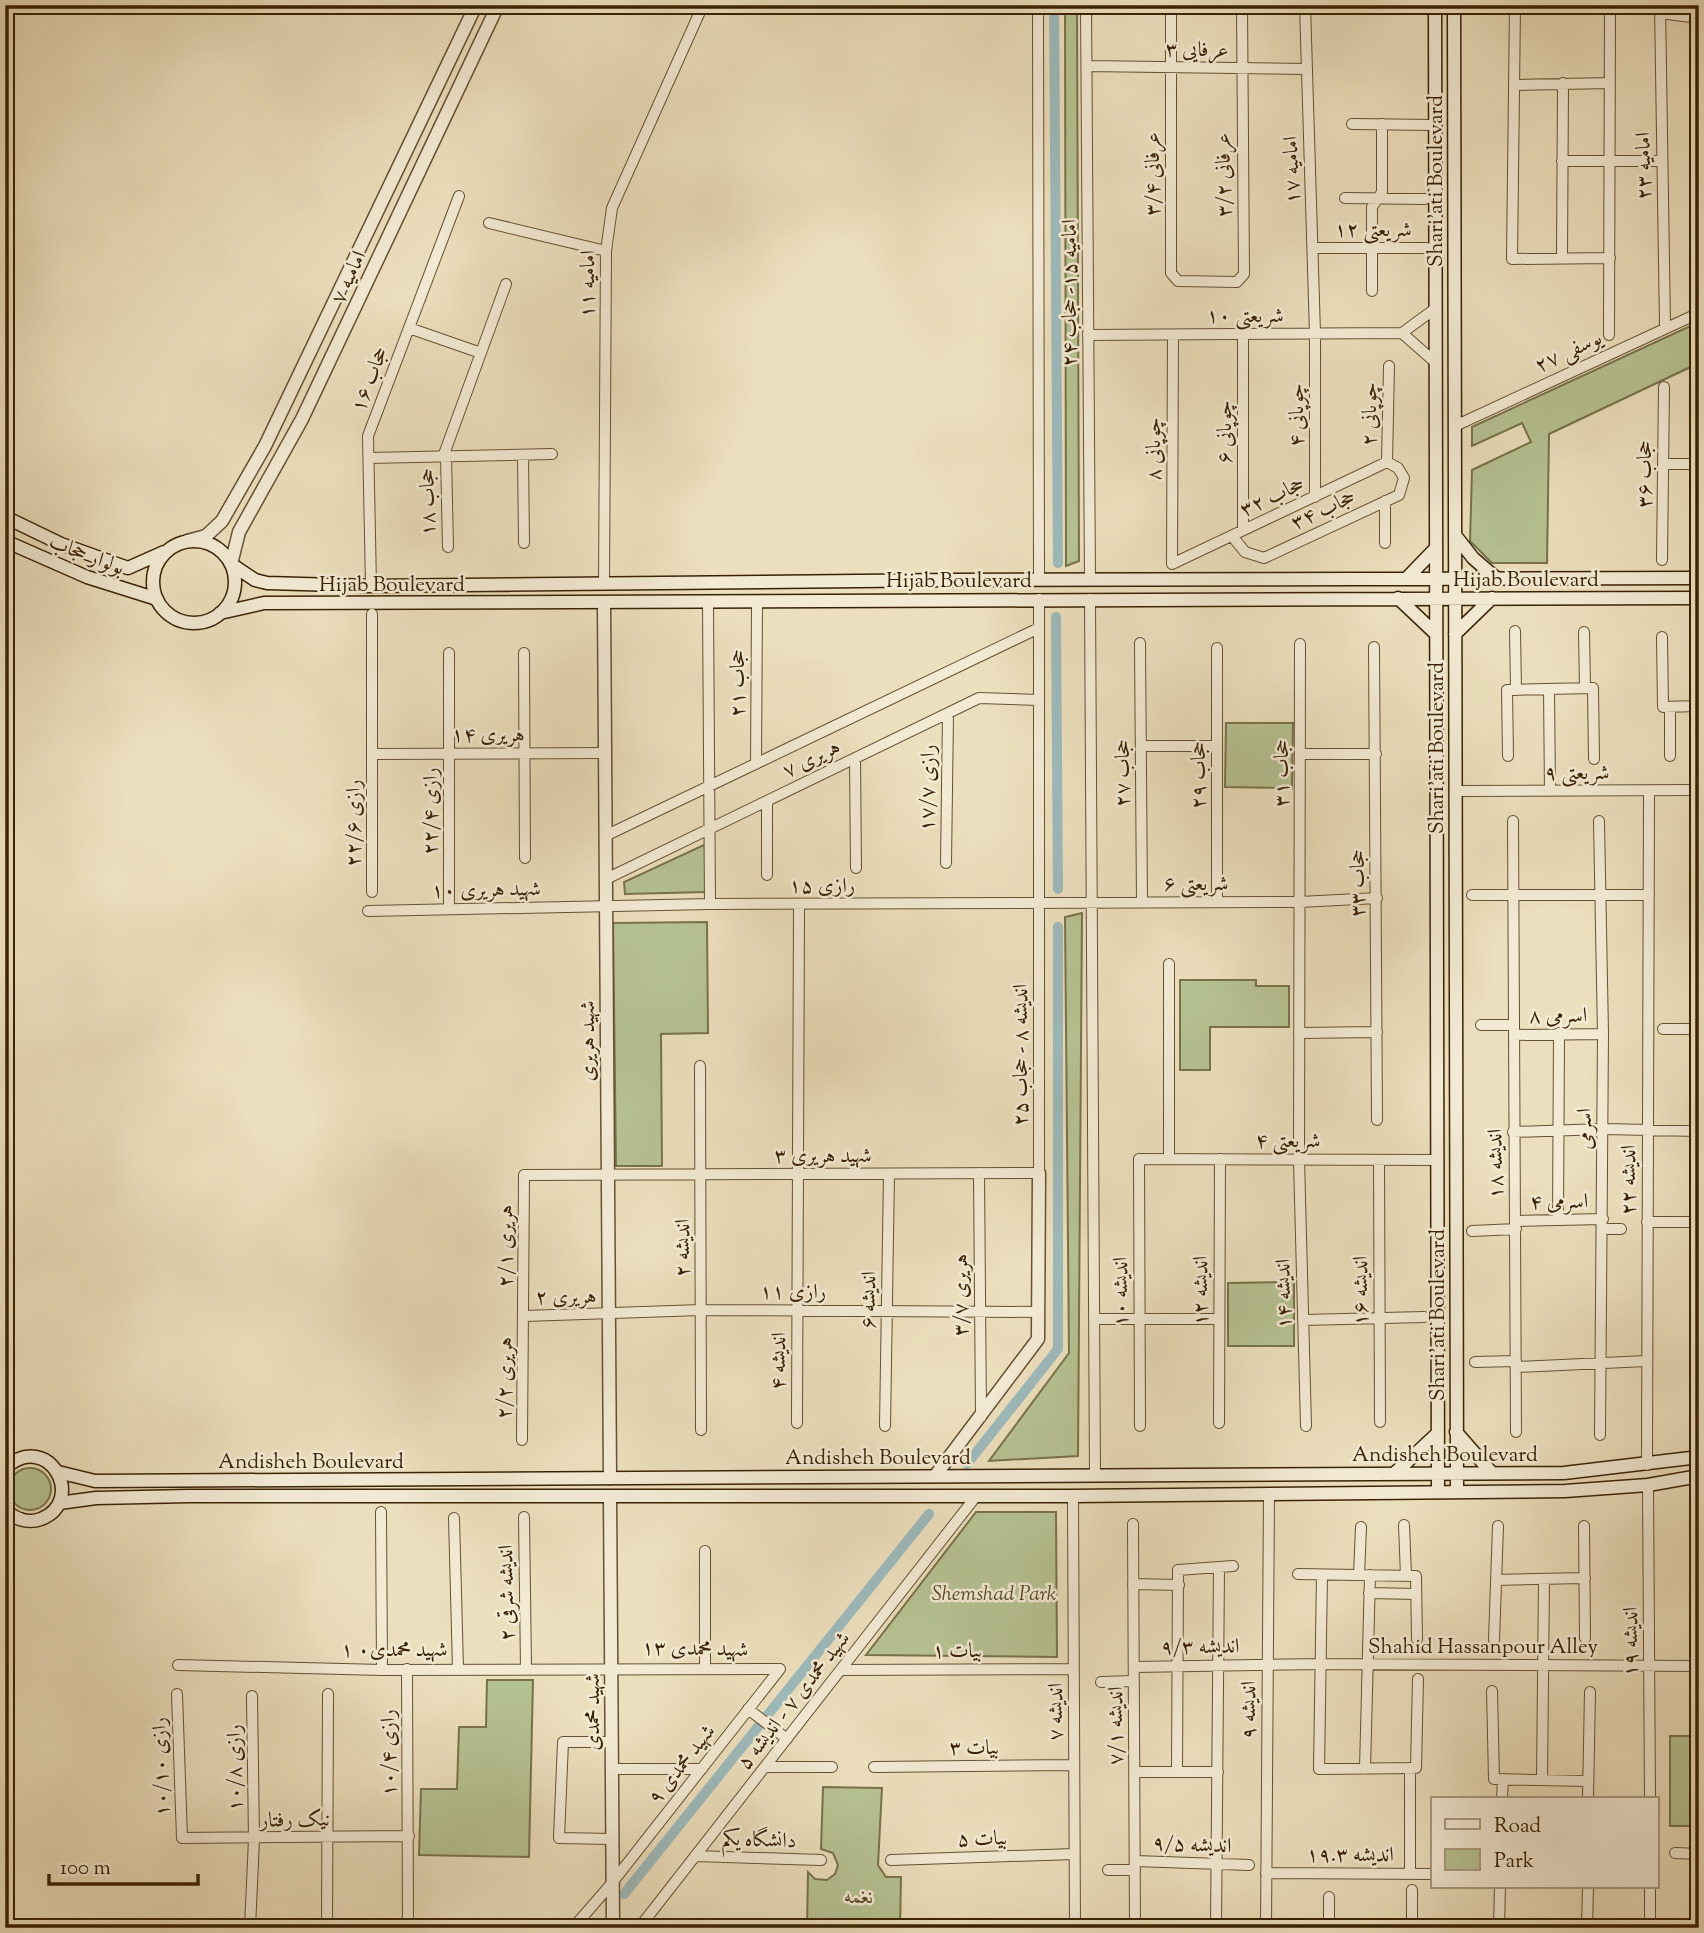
<svg xmlns="http://www.w3.org/2000/svg" width="1704" height="1933" font-family="'Sorts Mill Goudy',Amiri,serif">
<style>
.green{fill:#b6c293;stroke:#78724b;stroke-width:2}
.lines{fill:none;stroke-linecap:round;stroke-linejoin:round}
.canal{stroke:#9dbabc;stroke-width:10}
.minor-casing{stroke:#665132;stroke-width:12}
.tertiary-casing{stroke:#665132;stroke-width:15}
.secondary-casing{stroke:#392203;stroke-width:15}
.minor{stroke:#f3ead4;stroke-width:10}
.tertiary{stroke:#f3ead4;stroke-width:12}
.secondary{stroke:#f3ead4;stroke-width:12}
.labels{text-anchor:middle;stroke-width:5;stroke-linejoin:round;paint-order:stroke}
.street-label{font-size:21px;fill:#392203;stroke:#f3ead4}
.park-label{font-size:21px;font-style:italic;fill:#584a27;stroke:#f3ead4}
</style>
<rect width="100%" height="100%" fill="#ecdfbd"/>
<filter id="stains"><feTurbulence type="fractalNoise" baseFrequency=".00286" numOctaves="4"/><feColorMatrix values="0 0 0 0 .2 0 0 0 0 .09 0 0 0 0 .02 0 0 0 .5 -.17"/></filter>
<radialGradient id="worn" r=".72"><stop offset=".6" stop-color="#630" stop-opacity="0"/><stop offset="1" stop-color="#630" stop-opacity=".3"/></radialGradient>
<!-- green -->
<path class="green" d="M1065 5H1077L1079 561 1066 566Z
M1699 322V363L1549 434 1547 563H1492L1470 541 1472 470 1531 442 1522 423 1472 446V427Z
M1226 723H1293L1292 788 1225 787Z
M706 844 707 892 625 894 624 882Z
M1082 913 1078 1456 989 1461 1069 1353 1065 917Z
M707 922 708 1033 661 1034 662 1166H616L613 923Z
M1180 980H1256V986H1289V1027H1210V1070H1180Z
M1294 1282V1346H1228V1283Z
M9 1489a21 21 0 1 1 42 0a21 21 0 1 1-42 0Z
M976 1512H1056L1057 1657 866 1655Z
M487 1680H533L529 1857 419 1855 421 1789H457L459 1727H486Z
M1670 1736H1699V1826H1670Z
M823 1787 882 1788 878 1865 886 1877H901L900 1928 889 1925 833 1928 822 1923 807 1928 808 1872 815 1879 827 1880 835 1874 838 1865 833 1853 821 1849Z"/>
<g class="lines">
<!-- canal -->
<path class="canal" d="M1054 5 1058 563
M1056 617 1058 889
M967 1464 1058 1349V927
M624 1894 929 1514"/>
<!-- minor casing -->
<g class="minor-casing">
<path id="minor" d="M1038 5 1039 580
M1086 5 1090 580
M1171 5V273L1178 281 1237 282 1244 274 1242 5
M1305 5 1315 334V497
M1515 5 1512 259 1610 258
M1660 5 1665 326
M1660 13 1699 18
M1087 66 1307 69
M1514 85 1610 83
M1352 124 1435 125
M1697 134H1699
M1562 161H1662
M1345 198 1425 199
M489 223 606 251
M1318 248H1427
M1562 257 1563 83
M1372 291V207L1382 192V124
M409 328 481 353
M1402 333 1436 363
M1402 333 1436 308
M1243 334V530
M1088 335 1402 333
M1173 335 1172 564 1387 462
M1609 335 1610 5
M1455 426 1699 313
M523 455 524 543
M443 457 506 284
M446 457 448 547
M369 458 552 454
M1387 462 1389 366
M1663 464H1699
M1385 501V543
M1232 536 1245 552 1264 558 1399 495 1404 478 1398 468 1387 462
M1662 560 1664 387
M604 584 606 251 612 208 703 5
M371 586 368 436 459 196
M1090 599 1095 1476
M708 603 710 904
M372 614V892
M1515 631 1516 690
M1584 632 1585 688
M1662 637 1663 707 1699 706
M1140 643 1142 902
M1300 644 1299 1160 1306 1426
M1374 647 1377 1120
M1217 648V902
M449 653V909
M524 653 525 858
M1549 689 1550 791
M1670 707V756
M1141 746H1217
M372 754 605 753
M1300 754H1376
M1508 756 1507 690 1593 688 1594 759
M855 758 856 868
M756 764 757 602
M1455 791 1699 790
M767 801V875
M1513 821 1516 1432
M1599 821 1603 1034 1600 1435
M605 836 1039 628
M946 863 948 714
M606 879 979 698 1039 700
M1472 895H1649
M368 911 710 904 1300 902 1377 898
M1481 1025H1514
M1663 1029H1699
M1299 1033 1377 1032
M1514 1035 1603 1034
M1696 1049 1697 1198
M700 1066 701 1430
M1513 1132 1603 1129 1699 1131
M1169 1159V964
M1379 1160 1380 1422
M979 1173 981 1417
M1558 1220 1559 1033
M1516 1221 1603 1219
M1647 1222H1699
M1603 1229H1621
M1472 1231 1516 1229
M525 1316 701 1310 1038 1312
M1094 1319H1219
M1303 1320 1424 1317
M1475 1362 1516 1361
M1517 1367 1646 1361
M797 1423 799 904
M1219 1423 1220 1159
M885 1426 889 1174
M1140 1426 1139 1159 1437 1160
M1697 1431 1699 1254
M522 1440 524 1175 1039 1173V599
M1647 1465 1649 791
M1648 1485 1650 1798
M1073 1496 1075 1928
M381 1512 382 1670
M524 1517 526 1668
M454 1518 458 1669
M1133 1524 1135 1928
M1404 1525 1406 1576
M1584 1526 1585 1638
M1298 1574 1416 1576 1417 1639
M1322 1575 1319 1769 1416 1768 1418 1679
M1359 1575 1361 1527
M1496 1580 1585 1578
M1133 1584 1179 1585
M1369 1593 1416 1594
M1494 1640 1498 1526
M178 1665 382 1670 780 1669
M1134 1667 1322 1664 1699 1666
M705 1668V1551
M407 1669 408 1928
M841 1670 1074 1669
M1101 1682 1134 1681
M1492 1691 1494 1779 1588 1781
M177 1694 182 1838 409 1836
M748 1709 787 1739
M611 1742H563L559 1838 612 1839
M765 1767H832
M874 1767 1074 1765
M1410 1768V1874
M612 1769H702
M1365 1769 1370 1575
M1134 1772H1218
M1177 1772 1178 1570 1233 1566
M1542 1779 1544 1579
M1502 1798 1503 1779
M1588 1798 1590 1692
M1675 1853 1699 1854
M695 1856 821 1860
M891 1860 1074 1854
M1135 1861 1249 1865
M1108 1870H1135
M1266 1873 1433 1874
M1650 1886V1928
M250 1928 254 1839 252 1696
M327 1928 328 1694
M573 1928 612 1883 780 1669
M639 1928 977 1495
M1216 1928 1219 1567
M1266 1928 1269 1493
M1329 1928V1897
M1412 1928V1890
M1499 1928 1500 1886
M1587 1928 1588 1886"/>
</g>
<!-- tertiary casing -->
<g class="tertiary-casing">
<path id="tertiary" d="M187 541 206 536 222 521 265 446 476 5
M231 564 239 532 302 419 498 5
M604 604 610 1478
M935 1476 1038 1339 1039 1173
M610 1497 613 1928"/>
</g>
<!-- secondary casing -->
<g class="secondary-casing">
<path id="secondary" d="M1435 5 1438 1491
M1454 5 1457 1491
M5 517 61 544 128 568 164 552
M1455 535 1473 558 1496 578
M5 541 87 577 157 599
M153 582a41 41 0 1 1 82 0a41 41 0 1 1-82 0Z
M231 564 255 580 267 583 371 586 954 580 1699 578
M1407 578 1436 548
M1398 598 1436 634
M220 613 264 603 1699 598
M1455 634 1492 598
M1456 1432 1491 1472
M5 1468C49 1429 87 1501 41 1519 27 1524 16 1519 5 1510
M58 1472 95 1481 1564 1473 1699 1457
M1396 1472 1438 1433
M59 1503 96 1498 189 1496H1073L1565 1491 1648 1485 1699 1476"/>
</g>
<!-- minor -->
<use href="#minor" class="minor"/>
<!-- tertiary -->
<use href="#tertiary" class="tertiary"/>
<!-- secondary -->
<use href="#secondary" class="secondary"/>
</g>
<g class="labels">
<!-- street labels -->
<g class="street-label">
<text transform="translate(1197 49) rotate(1)" y="7">عرفایی ۳</text>
<text transform="translate(1643 166) rotate(-91)" y="7">امامیه ۲۳</text>
<text transform="translate(1291 170) rotate(-92)" y="7">امامیه ۱۷</text>
<text transform="translate(1152 174) rotate(-90)" y="7">عرفانی ۳/۴</text>
<text transform="translate(1223 175) rotate(-91)" y="7">عرفانی ۳/۲</text>
<text transform="translate(1435 181) rotate(-90)" y="7">Shari'ati Boulevard</text>
<text x="1373" y="236">شریعتی ۱۲</text>
<text transform="translate(348 277) rotate(-65)" y="7">امامیه ۷</text>
<text transform="translate(587 284) rotate(-89)" y="7">امامیه ۱۱</text>
<text transform="translate(1069 293) rotate(-90)" y="7">امامیه ۱۵- حجاب ۲۴</text>
<text x="1245" y="322">شریعتی ۱۰</text>
<text transform="translate(1568 351) rotate(-25)" y="7">یوسفی ۲۷</text>
<text transform="translate(369 379) rotate(-69)" y="7">حجاب ۱۶</text>
<text transform="translate(1369 414) rotate(-89)" y="7">چوپانی ۲</text>
<text transform="translate(1296 415) rotate(-90)" y="7">چوپانی ۴</text>
<text transform="translate(1224 432) rotate(-90)" y="7">چوپانی ۶</text>
<text transform="translate(1153 449) rotate(-90)" y="7">چوپانی ۸</text>
<text transform="translate(1644 474) rotate(-90)" y="7">حجاب ۳۶</text>
<text transform="translate(1272 496) rotate(-25)" y="7">حجاب ۳۲</text>
<text transform="translate(427 502) rotate(-91)" y="7">حجاب ۱۸</text>
<text transform="translate(1323 509) rotate(-25)" y="7">حجاب ۳۴</text>
<text transform="translate(87 554) rotate(21)" y="7">بولوار حجاب</text>
<text x="1526" y="586">Hijab Boulevard</text>
<text x="959" y="587">Hijab Boulevard</text>
<text x="392" y="591">Hijab Boulevard</text>
<text transform="translate(737 683) rotate(-90)" y="7">حجاب ۲۱</text>
<text x="488" y="741">هریری ۱۴</text>
<text transform="translate(1436 748) rotate(-90)" y="7">Shari'ati Boulevard</text>
<text transform="translate(811 758) rotate(-26)" y="7">هریری ۷</text>
<text x="1577" y="779">شریعتی ۹</text>
<text transform="translate(1122 773) rotate(-90)" y="7">حجاب ۲۷</text>
<text transform="translate(1281 773) rotate(-90)" y="7">حجاب ۳۱</text>
<text transform="translate(1198 775) rotate(-90)" y="7">حجاب ۲۹</text>
<text transform="translate(927 788) rotate(-89)" y="7">رازی ۱۷/۷</text>
<text transform="translate(430 811) rotate(-90)" y="7">رازی ۲۲/۴</text>
<text transform="translate(353 823) rotate(-90)" y="7">رازی ۲۲/۶</text>
<text x="1196" y="890">شریعتی ۶</text>
<text transform="translate(1357 883) rotate(-90)" y="7">حجاب ۳۳</text>
<text x="822" y="892">رازی ۱۵</text>
<text transform="translate(486 889) rotate(-1)" y="7">شهید هریری ۱۰</text>
<text transform="translate(1558 1015) rotate(-1)" y="7">اسرمی ۸</text>
<text transform="translate(587 1041) rotate(-90)" y="7">شهید هریری</text>
<text transform="translate(1020 1055) rotate(-90)" y="7">اندیشه ۸ - حجاب ۲۵</text>
<text transform="translate(1584 1129) rotate(-90)" y="7">اسرمی</text>
<text x="1288" y="1147">شریعتی ۴</text>
<text x="823" y="1162">شهید هریری ۳</text>
<text transform="translate(1495 1164) rotate(-91)" y="7">اندیشه ۱۸</text>
<text transform="translate(1628 1180) rotate(-90)" y="7">اندیشه ۲۲</text>
<text transform="translate(1559 1201) rotate(-1)" y="7">اسرمی ۴</text>
<text transform="translate(505 1246) rotate(-90)" y="7">هریری ۲/۱</text>
<text transform="translate(682 1248) rotate(-90)" y="7">اندیشه ۲</text>
<text x="793" y="1298">رازی ۱۱</text>
<text transform="translate(1200 1291) rotate(-90)" y="7">اندیشه ۱۲</text>
<text transform="translate(1360 1291) rotate(-90)" y="7">اندیشه ۱۶</text>
<text transform="translate(1120 1292) rotate(-90)" y="7">اندیشه ۱۰</text>
<text transform="translate(1283 1294) rotate(-91)" y="7">اندیشه ۱۴</text>
<text transform="translate(960 1295) rotate(-90)" y="7">هریری ۳/۷</text>
<text transform="translate(566 1296) rotate(-1)" y="7">هریری ۲</text>
<text transform="translate(868 1300) rotate(-89)" y="7">اندیشه ۶</text>
<text transform="translate(1437 1315) rotate(-90)" y="7">Shari'ati Boulevard</text>
<text transform="translate(778 1361) rotate(-89)" y="7">اندیشه ۴</text>
<text transform="translate(504 1378) rotate(-89)" y="7">هریری ۲/۲</text>
<text x="1445" y="1461">Andisheh Boulevard</text>
<text x="878" y="1464">Andisheh Boulevard</text>
<text x="311" y="1468">Andisheh Boulevard</text>
<text transform="translate(506 1593) rotate(-91)" y="7">اندیشه شرقی ۲</text>
<text transform="translate(1630 1642) rotate(-90)" y="7">اندیشه ۱۹</text>
<text transform="translate(1200 1646) rotate(-1)" y="7">اندیشه ۹/۳</text>
<text x="1483" y="1653">Shahid Hassanpour Alley</text>
<text transform="translate(695 1648) rotate(1)" y="7">شهید محمدی ۱۳</text>
<text x="394" y="1656">شهید محمدی۰ ۱</text>
<text x="957" y="1657">بیات ۱</text>
<text transform="translate(793 1700) rotate(-52)" y="7">شهید محمدی ۷ - اندیشه ۵</text>
<text transform="translate(1248 1710) rotate(-90)" y="7">اندیشه ۹</text>
<text transform="translate(592 1712) rotate(-90)" y="7">شهید محمدی</text>
<text transform="translate(1055 1712) rotate(-90)" y="7">اندیشه ۷</text>
<text transform="translate(1115 1726) rotate(-90)" y="7">اندیشه ۷/۱</text>
<text x="974" y="1754">بیات ۳</text>
<text transform="translate(388 1753) rotate(-91)" y="7">رازی ۱۰/۴</text>
<text transform="translate(681 1764) rotate(-52)" y="7">شهید محمدی ۹</text>
<text transform="translate(160 1767) rotate(-92)" y="7">رازی ۱۰/۱۰</text>
<text transform="translate(234 1768) rotate(-91)" y="7">رازی ۱۰/۸</text>
<text transform="translate(295 1819) rotate(-1)" y="7">نیک رفتار</text>
<text transform="translate(982 1838) rotate(-2)" y="7">بیات ۵</text>
<text transform="translate(759 1839) rotate(2)" y="7">دانشگاه یکم</text>
<text transform="translate(1192 1844) rotate(2)" y="7">اندیشه ۹/۵</text>
<text x="1350" y="1861">اندیشه ۱۹.۳</text>
</g>
<!-- park labels -->
<g class="park-label">
<text x="994" y="1600">Shemshad Park</text>
<text x="859" y="1903">نغمه</text>
</g>
</g>
<!-- margin -->
<rect width="1704" height="1933" fill="none" stroke="#ecdfbd" stroke-width="28"/>
<rect x="7" y="7" width="1690" height="1919" fill="none" stroke="#392203" stroke-width="3.5"/>
<rect x="14" y="14" width="1676" height="1905" fill="none" stroke="#392203" stroke-width="2"/>
<!-- legend -->
<rect x="1431" y="1797" width="228" height="91" fill="#f3ead4" stroke="#a99a80" stroke-width="2"/>
<rect x="1445" y="1819" width="35" height="10" fill="#f3ead4" stroke="#a99a80" stroke-width="2"/>
<text x="1494" y="1832" font-size="21" fill="#392203">Road</text>
<rect x="1445" y="1849" width="35" height="21" fill="#b6c293" stroke="#a99a80" stroke-width="2"/>
<text x="1494" y="1867" font-size="21" fill="#392203">Park</text>
<!-- scale -->
<path d="M49 1874v10h149v-10" fill="none" stroke="#392203" stroke-width="3.5"/>
<text x="60" y="1874" font-size="21" fill="#392203" stroke="#f3ead4" stroke-width="5" paint-order="stroke">100 m</text>
<rect width="100%" height="100%" filter="url(#stains)"/>
<rect width="100%" height="100%" fill="url(#worn)"/>
</svg>
